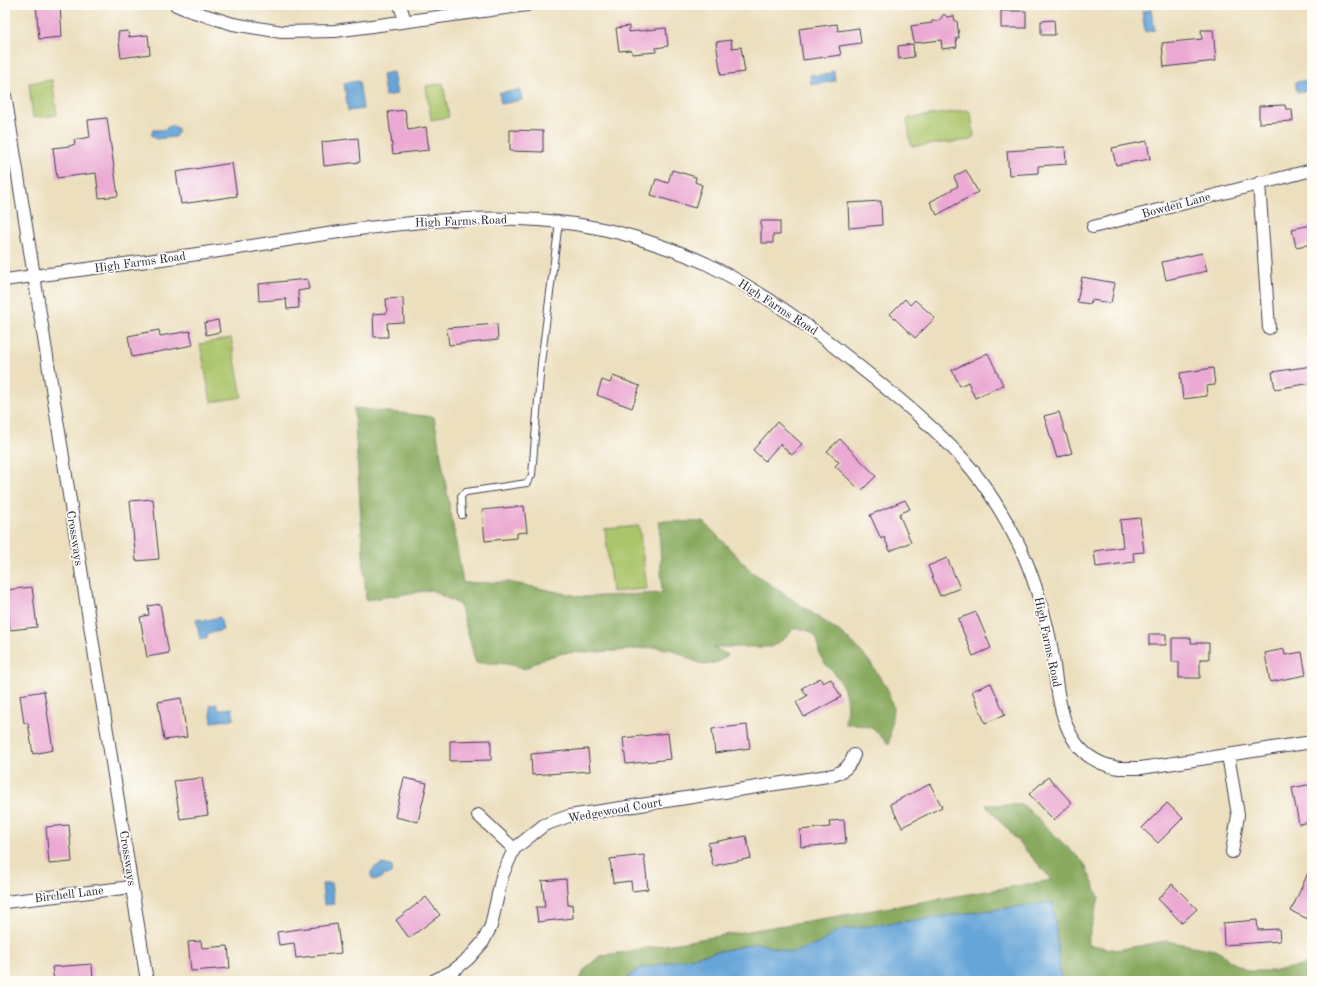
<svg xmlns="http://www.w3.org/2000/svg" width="1317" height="986" font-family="'Old Standard TT',serif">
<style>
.green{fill:#abc56b;stroke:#667453}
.forest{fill:#88aa5f;stroke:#55664d}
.water{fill:#66a5d8;stroke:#44648a}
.building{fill:#eba9d3}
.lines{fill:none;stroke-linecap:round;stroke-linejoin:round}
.service-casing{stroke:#403e4f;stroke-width:8}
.minor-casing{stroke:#403e4f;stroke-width:14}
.service{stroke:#fff;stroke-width:6}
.minor{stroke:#fff;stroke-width:12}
.labels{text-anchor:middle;stroke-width:3.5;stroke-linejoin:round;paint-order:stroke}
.street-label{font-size:12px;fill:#22223b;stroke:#fdfcf7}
</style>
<rect width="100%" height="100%" fill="#fdfcf7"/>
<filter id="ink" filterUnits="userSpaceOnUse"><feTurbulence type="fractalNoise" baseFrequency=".025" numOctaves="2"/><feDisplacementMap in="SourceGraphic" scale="8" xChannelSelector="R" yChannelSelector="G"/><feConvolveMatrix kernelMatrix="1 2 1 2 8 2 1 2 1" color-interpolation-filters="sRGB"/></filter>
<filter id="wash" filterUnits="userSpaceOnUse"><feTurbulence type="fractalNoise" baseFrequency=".012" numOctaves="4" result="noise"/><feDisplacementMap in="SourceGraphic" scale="16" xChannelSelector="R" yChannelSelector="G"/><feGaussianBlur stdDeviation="0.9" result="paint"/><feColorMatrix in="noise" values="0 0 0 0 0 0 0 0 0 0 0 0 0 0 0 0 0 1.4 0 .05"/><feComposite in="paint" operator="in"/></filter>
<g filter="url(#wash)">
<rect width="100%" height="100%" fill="#ecdfbe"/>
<!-- green -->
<path class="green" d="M52 80 57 115 33 118 29 83Z
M443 83 449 117 431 120 426 86Z
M967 110 971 113 974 136 971 140 914 146 911 145 907 120 910 118Z
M231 338 242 397 211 402 200 344Z
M639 526 647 589 612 592 605 529Z"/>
<!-- forest -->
<path class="forest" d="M354 408 434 417 463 583 508 582 583 597 662 593 659 521 704 522 752 572 840 632 855 645 869 661 887 688 893 708 889 745 874 729 857 724H845C848 705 848 690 835 674 830 668 824 664 821 657 818 652 819 645 817 639 813 630 802 628 793 629L784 639 771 647H713L728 655 718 662 704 665 692 660 673 650 655 647 618 651 563 653 540 660 525 669C509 662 493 663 476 663L460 605 431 590 366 600Z
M986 805H1023L1084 863 1099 897 1087 944 1116 950 1166 941 1220 951 1230 961 1248 971H1274L1301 966 1312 963V981H1061L1053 902 839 930 820 943 791 953 758 943 638 969 624 981H579L585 969 600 956 1052 880Z"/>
<!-- water -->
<path class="water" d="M1151 10 1155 30 1145 32 1142 11Z
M834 71 835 81 811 85 810 75 814 74V76L830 74V72Z
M393 72 397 94 385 96 382 74Z
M1312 80V90L1297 92 1295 82Z
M359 81 363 109 348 111 344 83Z
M520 90 522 100 501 104 499 93Z
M170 126H173L178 128V131L175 137 156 139 152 136V131L153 130H163Z
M220 617 223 630 207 634V638L200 639 196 620 201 619 202 621Z
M217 704 218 710 232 708 234 719 212 722 210 705Z
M383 864 391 866 393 868 392 869 391 874 388 875H385L377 880 372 879C368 870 375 866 383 864Z
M331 883 334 904 324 905 322 884Z
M1053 902 1061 981H624L638 969 758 943 791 953 820 943 838 930Z"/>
<g id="blocks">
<!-- building -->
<path class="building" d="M36 5H60L62 37 39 39Z
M1001 11H1026V28H1001Z
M944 14 947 17 954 16 955 21H957L959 38H956L957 47 942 49 941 40 914 43 911 26 932 23V21H939Z
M1054 20 1055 35H1041V21Z
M837 24 838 31 859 28 861 43 839 46 841 55 803 60 799 29Z
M629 26V32L666 28 668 46 656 48V52L632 54V51L630 50 619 51 616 28Z
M1201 30H1213L1216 61 1164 67 1162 43 1202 39Z
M128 31 129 37 148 35 150 54 121 58 118 32Z
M731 40 732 48 741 47 745 72 721 75 716 42Z
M913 44 914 57 899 59 898 46Z
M1285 105 1286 109H1292L1293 121 1259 123V106Z
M405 110 408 130 426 127 429 150 393 154 388 112Z
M107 118 118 196 99 198 96 173 57 178 53 148 70 146 75 144 74 140 90 137 88 120Z
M510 130 543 131V152L510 151Z
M358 138 360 162 324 166 322 142Z
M1147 141 1150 159 1116 165 1112 148Z
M1065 147 1066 164 1038 166V173L1009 175 1007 151Z
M232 163 237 196 181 204 176 172Z
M672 170 696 177 695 182 702 185 695 208 651 195 656 179 668 183Z
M966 170 978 192 937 215 930 202 958 186 954 177Z
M881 201 882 225 849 228 848 203Z
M761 221H780V235H773V243H761Z
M1312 225V244L1296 247 1292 229Z
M1202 253 1207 271 1166 280 1162 262Z
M1082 277 1115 283 1111 303 1091 300 1090 304 1077 302Z
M307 279 309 289 298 291 299 308 287 309 286 299 259 301 258 284Z
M403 298 404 322 387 323 388 337H374L373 314 387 313 386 299Z
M905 299 910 305 915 300 935 318 915 338 890 314Z
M218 320 220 332 206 335 204 323Z
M497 324 498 340 449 345 447 328Z
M159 330 160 336 190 331 193 345 132 357 128 336Z
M988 353 1003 385 975 398 968 382 960 386 952 370Z
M1312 366V383L1275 389 1272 372Z
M1213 368 1215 385 1206 386 1207 396 1183 399 1180 373Z
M613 376 640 386 632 408 597 395 602 380 610 383Z
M1059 412 1072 453 1057 458 1044 416Z
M777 422 802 444 792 455 780 444 765 461 753 450Z
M840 439 876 476 861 491 835 466 839 462 827 451Z
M153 499 159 559 136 561 130 501Z
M905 500 910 509 899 514 911 542 890 551 884 537 881 539 870 515Z
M524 506 527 532 517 533V538L485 541 482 510Z
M1140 518 1144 552 1133 553 1134 562 1096 567 1094 551 1123 547 1120 520Z
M947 558 960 588 940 596 928 566Z
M32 587 37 627 10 630 6 590Z
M160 604 169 653 147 657 140 617 149 615 148 606Z
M976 612 991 648 973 656 958 619Z
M1149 634H1166V645H1149Z
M1172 638H1191V643H1209V659H1200V678H1179V662H1172Z
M1284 649 1285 655 1302 652 1306 675 1270 682 1265 653Z
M820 678 823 683 831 679 841 697 804 717 796 702 807 696 802 688Z
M991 683 1005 715 985 723 972 691Z
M44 691 53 750 33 754 28 723H24L20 695Z
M181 698 187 737 164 740 158 702Z
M747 725 750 748 715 753 712 729Z
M668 733 671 759 626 764 623 738Z
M491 740V760L450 761V741Z
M588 749 590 771 532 775 531 754Z
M1048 777 1072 803 1054 820 1029 794Z
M202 778 208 815 180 819 174 781Z
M404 778 427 783 418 822 395 817Z
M930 784 942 807 902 827 890 804Z
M1312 784V822L1299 824 1292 788Z
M1167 803 1183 818 1158 843 1142 828Z
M844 820 846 843 801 847 800 830 830 827 829 821Z
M69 825 72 862 49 864 46 827Z
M746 836 751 858 713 866 708 843Z
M644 855 648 889 632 891 631 881 613 883 610 859Z
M1312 864V921L1291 911Z
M566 879 568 905 572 904 573 918 538 922 536 907H545L542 881Z
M1172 884 1197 909 1182 923 1158 899Z
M426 897 440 915 409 938 396 920Z
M1257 920 1258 930 1279 929 1280 941 1224 945 1223 923Z
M337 924 341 953 296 958 294 943 279 945 277 932Z
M201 941 202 948 228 946 230 968 191 971 188 942Z
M92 964 93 981H54L52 967Z"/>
</g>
</g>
<g filter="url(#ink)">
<use href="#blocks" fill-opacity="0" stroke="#403e4f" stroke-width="1"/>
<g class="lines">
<!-- service casing -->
<g class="service-casing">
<path id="service" d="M462 515 461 496 466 492 527 483 532 475 541 363 559 222"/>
</g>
<!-- minor casing -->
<g class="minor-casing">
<path id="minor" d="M176 5 188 10 233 24 282 32 335 31 527 5
M400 5 405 21
M5 95 147 981
M1259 183 1269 328
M1093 227 1312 170
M5 280C83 269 161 260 238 248 367 228 505 199 634 237 659 245 684 253 707 264 765 293 816 331 866 372 899 399 933 426 962 458 986 484 1004 515 1020 547 1033 575 1042 605 1049 635 1060 685 1053 758 1119 768 1126 768 1134 768 1141 768L1312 742
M1228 755 1238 815 1232 852
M478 815 514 849
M5 902 132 887
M433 981 453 971 468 959 483 942 491 926 502 876 514 849 544 825 569 816 834 775C844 771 850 766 854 755"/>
</g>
<!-- service -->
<use href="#service" class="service"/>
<!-- minor -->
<use href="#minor" class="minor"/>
</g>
</g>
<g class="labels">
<!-- street labels -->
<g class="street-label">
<text transform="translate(1176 205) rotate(-15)" y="4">Bowden Lane</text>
<text transform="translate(461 221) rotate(-2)" y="4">High Farms Road</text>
<text transform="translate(140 262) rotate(-8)" y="4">High Farms Road</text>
<text transform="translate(778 307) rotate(33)" y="4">High Farms Road</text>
<text transform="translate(75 538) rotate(81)" y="4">Crossways</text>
<text transform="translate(1048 642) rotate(78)" y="4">High Farms Road</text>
<text transform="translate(615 810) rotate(-10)" y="4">Wedgewood Court</text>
<text transform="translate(128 858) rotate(81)" y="4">Crossways</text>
<text transform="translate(69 894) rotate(-7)" y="4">Birchell Lane</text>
</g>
</g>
<!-- margin -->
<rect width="1317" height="986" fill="none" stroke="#fdfcf7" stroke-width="20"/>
</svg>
